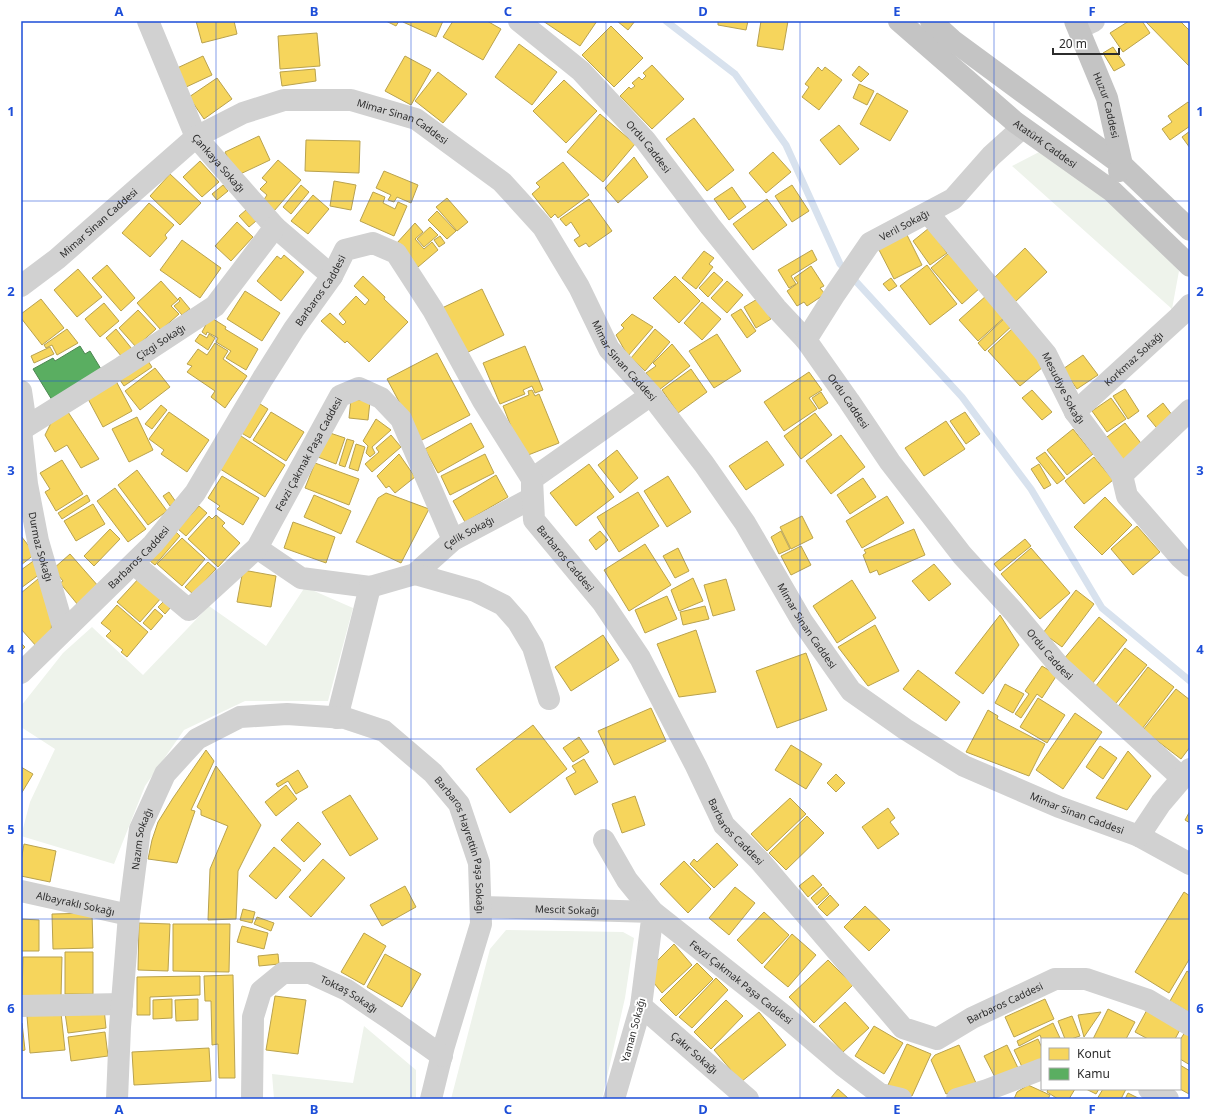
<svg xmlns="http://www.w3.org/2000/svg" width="1211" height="1120" font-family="'Noto Sans',sans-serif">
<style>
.green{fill:#eef3eb}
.homes{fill:#f6d55c;stroke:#b9a24e}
.public{fill:#5aae61;stroke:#4c8751}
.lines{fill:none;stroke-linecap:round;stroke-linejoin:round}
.stream{stroke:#d8e2ee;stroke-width:7}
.minor{stroke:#d1d1d1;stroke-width:22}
.major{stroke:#c4c4c4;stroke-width:22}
.grid{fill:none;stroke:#1d4ed8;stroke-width:1;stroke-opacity:0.55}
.labels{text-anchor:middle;stroke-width:4;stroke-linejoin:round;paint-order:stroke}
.street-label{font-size:10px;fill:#2c2c2c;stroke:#fff}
.neatline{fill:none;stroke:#1d4ed8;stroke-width:1.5}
.grid-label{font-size:13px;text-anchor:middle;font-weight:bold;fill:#1d4ed8}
</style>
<rect width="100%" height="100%" fill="#fff"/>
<!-- green -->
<path class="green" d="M1043 150 1106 195 1179 271 1172 309 1012 166Z
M305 587 353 608 328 701H245L184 730 145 786 114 864 21 836 30 802 55 749 21 727V706L63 653 92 627 143 675 209 606 266 646Z
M506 930 623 932 634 938 625 998 602 1099H451L490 949Z
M364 1026 416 1070V1099H274L272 1074 353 1083Z"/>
<!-- homes -->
<path class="homes" d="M196 21H234L237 34 202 43Z
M386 21H399L396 26Z
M404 21H443L436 37 403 22Z
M453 21H487L501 29 483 60 443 37Z
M543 21H597L580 46Z
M617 21H635L628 30Z
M718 21H748L746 30 718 25Z
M761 21H788L783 50 757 46Z
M1129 21H1142L1150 33 1123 52 1110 33Z
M1145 21H1180L1190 31V67Z
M611 26 643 58 614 87 582 55Z
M317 33 320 66 280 69 278 36Z
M519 44 557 72 532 105 495 77Z
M1113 47 1125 65 1114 71 1103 53Z
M203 56 212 75 184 88 175 69Z
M405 56 431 70 411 105 385 91Z
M652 65 684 99 652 129 620 96 629 87 631 89 635 86 632 83 639 77 642 80 646 76 643 73Z
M859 66 869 74 861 82 852 75Z
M818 67 822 71 825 67 842 80 819 110 802 97 809 87 805 84Z
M315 69 316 81 282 86 280 72Z
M438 72 467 94 443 123 415 101Z
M217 78 232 99 204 119 189 97Z
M564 80 597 111 566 143 533 111Z
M859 84 874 91 867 105 853 98Z
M877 93 908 111 890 141 860 124Z
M1188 102 1190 104V126L1170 140 1162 129 1172 122 1168 116Z
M600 114 635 144 603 182 567 152Z
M694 118 734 170 707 191 666 139Z
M839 125 859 149 840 165 820 140Z
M1190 131V148L1182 137Z
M259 136 270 160 236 176 225 152Z
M306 140 360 141 359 173 305 171Z
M773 152 791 172 766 193 749 173Z
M634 157 648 177 618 203 605 188Z
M278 160 301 180 274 211 263 201 267 195 260 189 267 182 262 178Z
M200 161 219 182 202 197 183 177Z
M563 162 589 195 558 218 555 214 551 218 532 194 540 187 536 183Z
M384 171 418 185 411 203 397 197 394 202 388 200 391 195 376 188Z
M170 174 201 203 180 225 150 196Z
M334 181 356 185 351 210 330 206Z
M223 185 228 191 217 200 212 194Z
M301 185 309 192 291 214 283 207Z
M792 185 809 211 792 222 775 196Z
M732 187 746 207 729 220 714 199Z
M373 192 385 197 383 203 395 209 398 202 407 206 394 236 360 221Z
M313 195 329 209 308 234 291 221Z
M447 198 468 222 457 231 436 207Z
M589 199 612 231 589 247 586 243 579 247 574 240 580 236 571 222 566 226 560 219Z
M767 199 787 225 753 250 733 224Z
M149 203 174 225 165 235 167 238 150 257 122 233Z
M246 210 256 221 249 227 239 216Z
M437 211 456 231 447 239 428 220Z
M237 222 253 237 231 261 215 246Z
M415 223 423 232 415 239 424 249 432 242 438 250 418 267 396 244Z
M430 227 438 235 424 247 417 239Z
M929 228 947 253 930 265 913 241Z
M906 233 922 265 894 279 878 248Z
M440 236 445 243 439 247 434 240Z
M182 240 221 268 200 298 160 270Z
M1025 248 1047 272 1014 303 992 280Z
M812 250 817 260 791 276 796 284 789 288 778 270Z
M704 251 714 258 709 264 713 267 696 289 682 278Z
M949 253 980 288 962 304 931 268Z
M284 255 304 272 281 301 257 281 277 256 281 259Z
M107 265 135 298 121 311 92 278Z
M927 265 957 304 930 325 900 286Z
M811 266 824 286 820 288 825 294 807 306 804 302 797 306 787 291 798 283 794 278Z
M78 269 102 297 77 317 54 290Z
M714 272 723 280 708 297 699 288Z
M363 276 385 297 384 299 408 322 369 362 347 341 345 343 321 321 330 313 343 325 346 322 339 314 356 296 365 305 369 300 354 286Z
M675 276 700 301 679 323 653 298Z
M891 278 897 286 889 291 883 284Z
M161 281 178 300 171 306 179 314 161 330 137 303Z
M727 281 743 295 727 313 711 298Z
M482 289 504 335 464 354 442 308Z
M245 291 280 313 262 341 227 319Z
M987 295 1006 316 978 341 959 320Z
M180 297 190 309 182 315 174 306 180 301 178 299Z
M759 298 771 319 756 328 744 307Z
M41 299 64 328 42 345 21 318V314Z
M702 302 721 319 702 340 684 323Z
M104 303 119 321 100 337 85 319Z
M741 309 756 331 747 338 731 315Z
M138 310 156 329 136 347 119 328Z
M632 314 653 327 628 356 616 335 624 328 621 325Z
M1007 316 1014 324 985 351 978 343Z
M210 317 226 327 225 329 258 349 246 370 226 358 231 351 216 342 218 338 207 332 206 335 202 332Z
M1014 327 1043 367 1020 386 988 351Z
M67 329 78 343 57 355 52 345 46 348 44 345Z
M116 329 132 349 122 357 106 338Z
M655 329 670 342 645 371 631 358Z
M200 334 207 338 209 334 215 338 208 350 195 341Z
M717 334 741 371 714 388 689 351Z
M215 343 228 351 223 359 247 376 225 408 211 397 215 391 187 372 192 366 187 364 198 349 207 355Z
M672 344 690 366 659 390 646 373 656 366 653 363Z
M525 346 543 390 535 393 532 386 523 390 525 394 500 404 483 363Z
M50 347 54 354 34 363 31 356Z
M437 353 470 415 420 441 387 379Z
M1083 355 1098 375 1077 389 1063 369Z
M146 358 152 367 124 386 118 377Z
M155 368 170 387 140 410 125 391Z
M691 369 707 392 678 413 662 390Z
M809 372 822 390 809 398 817 409 784 431 764 402Z
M116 381 132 411 103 427 87 397Z
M1125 389 1139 411 1128 419 1113 396Z
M532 390 535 396 539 394 559 443 523 457 503 406 529 395 528 391Z
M1032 390 1052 412 1042 420 1022 398Z
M821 392 828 403 819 409 812 398Z
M1111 398 1126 419 1107 432 1092 411Z
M351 399 370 401 368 420 349 418Z
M257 402 268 409 250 438 238 431Z
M1163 403 1176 420 1160 432 1147 416Z
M161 405 167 410 152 429 145 424Z
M68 412 99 459 81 468 67 445 55 452 45 435 52 421Z
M169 412 209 440 187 472 161 454 164 450 149 439Z
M271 412 304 432 286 461 253 440Z
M965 412 980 434 966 444 950 421Z
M815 413 832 435 801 459 784 436Z
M137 417 153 450 129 462 112 429Z
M376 419 391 430 372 447 375 453 370 457 366 453 368 446 363 441Z
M946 421 965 449 924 476 905 448Z
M471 423 484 447 438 473 425 449Z
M1125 423 1144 447 1122 464 1103 440Z
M1073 429 1093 454 1067 475 1047 450Z
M327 432 345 438 336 464 318 457Z
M238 434 285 465 265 497 217 467Z
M391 435 401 447 372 472 365 464 379 452 376 448Z
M841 435 865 467 831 494 806 461Z
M347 439 354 441 345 467 339 465Z
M767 441 784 465 746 490 729 466Z
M356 444 365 447 358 471 349 468Z
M617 450 638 478 620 493 598 465Z
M1045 452 1065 478 1057 484 1036 458Z
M399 454 415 477 395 493 389 486 386 488 377 476Z
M485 454 494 473 450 495 441 476Z
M1094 457 1113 480 1084 504 1065 481Z
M62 460 83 494 56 511 45 492 50 489 40 473Z
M315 463 359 479 349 505 305 488Z
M589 464 614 497 576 526 550 493Z
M1039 464 1051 485 1044 489 1031 469Z
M137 470 167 511 148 525 118 485Z
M496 475 508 497 465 522 453 501Z
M222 476 259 498 243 525 217 509 220 506 208 498Z
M668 476 691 512 667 527 644 491Z
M863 478 876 497 850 514 837 495Z
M115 488 146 529 128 542 97 501Z
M169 492 176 502 170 506 163 496Z
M638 492 659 526 619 552 597 517Z
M386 493 429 509 401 563 356 542 378 498Z
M87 495 90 501 62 519 58 513Z
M314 495 351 511 341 534 304 517Z
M887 496 904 523 862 548 846 521Z
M1105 497 1132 525 1102 555 1074 527Z
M93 504 105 524 76 541 64 521Z
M199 506 207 513 186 536 178 529Z
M216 515 225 523 222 526 240 543 218 567 188 539 209 516 212 519Z
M802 516 813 538 791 549 780 527Z
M293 522 335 537 326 563 284 548Z
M1137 526 1160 552 1133 575 1111 549Z
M110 529 120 539 94 566 84 556Z
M914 529 925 555 879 575 877 570 870 573 863 555 866 553 864 550Z
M600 531 608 540 596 550 589 540Z
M781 531 790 549 779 554 771 537Z
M176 532 180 536 155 565 150 561Z
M21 536 35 554 21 565Z
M182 538 205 559 182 586 157 564Z
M1025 539 1031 546 1000 571 994 564Z
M645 544 671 585 629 611 604 570Z
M801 546 811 565 791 575 781 556Z
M678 548 689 571 675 578 663 556Z
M1031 548 1070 593 1040 619 1001 574Z
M70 554 99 587 78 605 60 583 63 581 53 569Z
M36 559 40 574 21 588V570Z
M208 562 216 569 193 594 185 587Z
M934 564 951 584 929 601 912 581Z
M243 570 276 576 271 607 237 602Z
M140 577 162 597 140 622 117 602Z
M693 578 703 601 679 611 671 590Z
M38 579 52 615 51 634 37 647 21 629V593Z
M726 579 735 610 713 616 704 585Z
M852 580 876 618 837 643 813 606Z
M1076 590 1094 604 1062 647 1043 633Z
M667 596 677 619 645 633 635 610Z
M164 601 171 607 165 614 158 607Z
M117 605 148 632 127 657 121 652 123 650 106 636 111 631 101 623Z
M705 606 709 619 683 625 680 612Z
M155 609 163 616 151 630 143 623Z
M1000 615 1019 645 983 694 955 673Z
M1099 617 1127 640 1092 684 1063 660Z
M875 625 899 671 868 686 838 647Z
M696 630 716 692 679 697 657 644Z
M603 635 619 660 571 691 555 667Z
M21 643 25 647 21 651Z
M1125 648 1147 665 1113 707 1092 691Z
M806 653 827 710 777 728 756 671Z
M1042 666 1057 675 1042 698 1037 694 1021 718 1015 714 1029 694 1025 691Z
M1148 667 1174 687 1142 729 1116 709Z
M918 670 960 702 946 721 903 689Z
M1005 684 1024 694 1013 713 995 703Z
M1176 689 1190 700V747L1181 759 1143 730Z
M1038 698 1065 715 1047 743 1020 727Z
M651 708 666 741 614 765 598 731Z
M988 710 998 716 997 719 1045 744 1029 776 966 752Z
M1075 713 1102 732 1063 789 1036 770Z
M533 725 567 769 510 813 476 769Z
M579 737 589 752 573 762 563 748Z
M791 745 822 764 806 789 775 770Z
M1100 746 1117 758 1103 779 1086 767Z
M206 750 214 761 191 810 195 811 177 863 148 859 152 840 158 822 173 798Z
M1128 751 1151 776 1127 810 1096 798Z
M584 759 598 782 575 795 566 778 576 772 572 766Z
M216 766 261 825 238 871 236 919 208 920 210 869 228 826 201 815V810L197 807Z
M21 767 33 774 21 794Z
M298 770 308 787 296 794 288 781 278 787 276 784Z
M836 774 845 783 836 792 827 783Z
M286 785 297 799 276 816 265 802Z
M350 795 378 839 350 856 322 812Z
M635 796 645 825 622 833 612 804Z
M790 798 806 814 767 851 751 834Z
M888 808 895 818 890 822 899 834 878 849 862 827Z
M1190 811V823L1185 820Z
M807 816 824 833 786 870 769 853Z
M298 822 321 844 304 862 281 840Z
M717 843 738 865 714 888 690 864 694 859 697 862Z
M24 844 56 851 50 882 21 876V861Z
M274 847 301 870 276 899 249 876Z
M323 859 345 878 311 917 289 897Z
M684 861 711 889 688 913 660 884Z
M813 875 822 885 808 897 799 886Z
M405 886 416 907 382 926 370 905Z
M735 887 755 903 729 935 709 918Z
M823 887 829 894 817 905 811 898Z
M1184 892 1190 896V958L1169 993 1135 972Z
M830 895 839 905 827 916 818 907Z
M865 906 890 930 869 951 844 927Z
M243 909 255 912 252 923 240 920Z
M764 912 789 935 762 964 737 940Z
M92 913 93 948 53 949 52 914Z
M257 917 274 923 271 931 254 924Z
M21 919 39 920V951H21Z
M139 923 170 924 168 971 138 970Z
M173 924H230L229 972 173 971Z
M242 926 268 933 264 949 237 942Z
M364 933 386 946 364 985 341 972Z
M792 934 816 955 788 987 764 967Z
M674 944 692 965 662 993 650 978V968Z
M65 952H93V994H65Z
M278 954 279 964 259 966 258 956Z
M385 954 421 974 402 1007 367 987Z
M23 957H62L61 997 22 996Z
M828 960 853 985 814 1023 789 997Z
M697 963 713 979 676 1016 660 1000Z
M1187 971 1190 973V1013L1170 1001Z
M233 975 235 1078H219L218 1044 212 1045 211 1001H205L204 976Z
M200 976V995L150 997V1015H137V977Z
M716 978 728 990 692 1028 679 1017Z
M275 996 306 1000 298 1054 266 1050Z
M172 999V1018L153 1019V1000Z
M198 999V1020L176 1021 175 1000Z
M1045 999 1054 1019 1014 1037 1005 1017Z
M726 1000 743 1016 711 1049 694 1032Z
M845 1002 869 1028 843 1052 819 1026Z
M104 1008 106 1028 68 1033 65 1013Z
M1148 1008 1182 1026 1175 1039H1148L1135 1032Z
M1108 1009 1135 1022 1126 1039H1093Z
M759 1012 786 1045 741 1082 714 1050Z
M1101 1012 1084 1037 1078 1015Z
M61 1013 65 1050 30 1053 27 1016Z
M1072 1016 1080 1036 1071 1039H1065L1058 1021Z
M21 1023H22L25 1050 21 1051Z
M1053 1023 1060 1038 1042 1039V1040L1040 1035 1019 1046 1017 1041Z
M874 1026 903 1043 884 1074 855 1056Z
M105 1032 108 1056 71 1061 68 1037Z
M1185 1032 1190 1036V1065L1180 1059V1040Z
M1038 1039 1042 1048V1062L1024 1071 1014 1050Z
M907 1044 931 1054 912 1096 888 1085Z
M959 1045 976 1083 946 1094 931 1060 935 1055Z
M1007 1045 1019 1070 997 1081 984 1056Z
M209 1048 211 1081 134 1085 132 1052Z
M1180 1065 1190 1071 1189 1094 1180 1089Z
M1028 1085 1050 1095 1048 1099H1014L1017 1092Z
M838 1089 849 1099H830Z
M1048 1089H1075L1069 1099H1058L1047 1092Z
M1086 1089H1099L1096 1094Z
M1103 1089H1126L1121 1099H1097Z
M1128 1093 1140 1099H1125Z"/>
<!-- public -->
<path class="public" d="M80 346 85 354 90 351 101 369 52 400 33 369 53 358 55 361Z"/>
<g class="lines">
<!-- stream -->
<path class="stream" d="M666 21 735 74 786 145 840 264 962 397 1031 489 1102 608 1190 681"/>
<!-- minor -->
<g class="minor">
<path id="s1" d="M148 21 196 137 275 227 332 276"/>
<path id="s2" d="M519 21 581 71 645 140 710 226 776 308 806 340 849 401 890 462 962 555 1014 612 1060 667 1182 778"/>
<path d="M1079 28 1094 21"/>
<path id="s3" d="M928 213 1046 354 1075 412 1122 475 1127 496 1180 557 1190 566"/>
<path id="s4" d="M21 286 57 259 196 137 243 113 284 100H351L416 119 502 182 543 227 579 287 609 349 651 395 704 464 745 523 802 621 851 691 905 729 964 766 1059 807 1139 836 1190 864"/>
<path id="s5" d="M806 340 835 294 870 243 953 199 991 156 1022 128"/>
<path id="s6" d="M21 391 24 411 21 430 27 484 38 541 64 630"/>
<path id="s7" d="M1075 412 1179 317 1190 305"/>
<path id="s8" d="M21 430 122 367 215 306 275 227"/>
<path d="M1122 475 1190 410"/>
<path id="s9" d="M257 548 301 578 370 587 415 574 453 540 532 498V479L651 395"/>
<path id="s10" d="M134 564 189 610 257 548 340 396 359 388 381 398 401 419 453 540"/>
<path d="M415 574 475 591 503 605 518 622 533 647 549 699"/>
<path id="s11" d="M21 673 153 544 195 493 263 378 294 329 332 276 345 250 373 243 396 253 433 310 483 401 532 479 534 520 603 603 640 658 696 766 724 825 760 861 903 1028 937 1039 972 1018 1055 979H1086L1148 1000 1190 1025"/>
<path d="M337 718 370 587"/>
<path d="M1139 836 1161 803 1190 769"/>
<path id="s12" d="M604 840 627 880 653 912 787 1018 842 1065 880 1094 901 1099"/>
<path id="s13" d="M21 891 129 915"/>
<path id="s14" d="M481 907 653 912 641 1006 614 1099"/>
<path d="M21 1006 122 1004"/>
<path id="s15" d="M641 1006 748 1099"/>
<path d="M1149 1089 1168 1099"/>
<path id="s16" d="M117 1099 120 1027 129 915 140 829 165 774 197 739 240 717 287 714 345 718 384 731 433 773 459 804 479 863 481 924 444 1046 431 1099"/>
<path id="s17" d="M252 1099 253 1017 261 991 283 973H310L347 990 393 1021 442 1056"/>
<path d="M957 1099 987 1090 1042 1069"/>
</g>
<!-- major -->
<g class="major">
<path id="s18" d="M899 21 1015 122 1112 191 1190 266"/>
<path d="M931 21 952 40 1122 165 1190 230"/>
<path id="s19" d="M1075 21 1107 98 1122 165 1119 171"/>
</g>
</g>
<!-- grid -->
<path class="grid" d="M216 21V1099M411 21V1099M606 21V1099M800 21V1099M994 21V1099M21 201H1190M21 381H1190M21 560H1190M21 739H1190M21 919H1190"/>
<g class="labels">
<!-- street labels -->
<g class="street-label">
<text dy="4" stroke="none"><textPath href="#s19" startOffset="90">Huzur Caddesi</textPath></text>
<text dy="4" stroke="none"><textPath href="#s4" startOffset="449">Mimar Sinan Caddesi</textPath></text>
<text dy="4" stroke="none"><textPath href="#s18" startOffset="191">Atatürk Caddesi</textPath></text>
<text dy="4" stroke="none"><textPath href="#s2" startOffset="181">Ordu Caddesi</textPath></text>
<text dy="4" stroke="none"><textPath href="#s1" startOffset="160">Çankaya Sokağı</textPath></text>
<text dy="4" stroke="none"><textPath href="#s4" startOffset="100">Mimar Sinan Caddesi</textPath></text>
<text dy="4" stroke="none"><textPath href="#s5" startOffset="155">Veril Sokağı</textPath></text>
<text dy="4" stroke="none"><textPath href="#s11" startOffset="489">Barbaros Caddesi</textPath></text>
<text dy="4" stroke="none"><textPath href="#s8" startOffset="165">Çizgi Sokağı</textPath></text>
<text dy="4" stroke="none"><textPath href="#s4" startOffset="785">Mimar Sinan Caddesi</textPath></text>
<text dy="4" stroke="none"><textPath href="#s7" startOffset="79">Korkmaz Sokağı</textPath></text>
<text dy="4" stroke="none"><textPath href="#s3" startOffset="222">Mesudiye Sokağı</textPath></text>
<text dy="4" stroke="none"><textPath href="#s2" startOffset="505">Ordu Caddesi</textPath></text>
<text dy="4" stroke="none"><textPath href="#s10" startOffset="271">Fevzi Çakmak Paşa Caddesi</textPath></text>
<text dy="4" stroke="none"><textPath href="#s9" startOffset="238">Çelik Sokağı</textPath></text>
<text dy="4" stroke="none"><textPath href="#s6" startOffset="158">Durmaz Sokağı</textPath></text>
<text dy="4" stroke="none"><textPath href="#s11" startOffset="165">Barbaros Caddesi</textPath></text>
<text dy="4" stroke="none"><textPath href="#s11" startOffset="945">Barbaros Caddesi</textPath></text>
<text dy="4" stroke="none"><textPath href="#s4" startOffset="1108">Mimar Sinan Caddesi</textPath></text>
<text dy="4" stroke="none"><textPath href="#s2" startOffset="829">Ordu Caddesi</textPath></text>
<text dy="4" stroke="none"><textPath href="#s4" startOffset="1445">Mimar Sinan Caddesi</textPath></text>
<text dy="4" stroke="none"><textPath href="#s11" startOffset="1269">Barbaros Caddesi</textPath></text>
<text dy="4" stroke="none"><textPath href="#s16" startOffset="262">Nazım Sokağı</textPath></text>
<text dy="4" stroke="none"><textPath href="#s16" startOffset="718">Barbaros Hayrettin Paşa Sokağı</textPath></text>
<text dy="4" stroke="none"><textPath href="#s13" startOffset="56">Albayraklı Sokağı</textPath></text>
<text dy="4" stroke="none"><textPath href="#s14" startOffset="86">Mescit Sokağı</textPath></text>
<text dy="4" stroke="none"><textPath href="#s12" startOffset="200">Fevzi Çakmak Paşa Caddesi</textPath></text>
<text dy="4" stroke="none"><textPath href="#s17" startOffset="209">Toktaş Sokağı</textPath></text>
<text dy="4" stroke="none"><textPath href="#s11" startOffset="1640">Barbaros Caddesi</textPath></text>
<text transform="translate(633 1030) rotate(-75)" y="4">Yaman Sokağı</text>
<text dy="4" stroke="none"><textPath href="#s15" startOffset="71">Çakır Sokağı</textPath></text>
</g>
</g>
<!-- border -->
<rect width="1211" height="1120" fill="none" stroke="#ffffff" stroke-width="44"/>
<!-- legend -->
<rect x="1041" y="1038" width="140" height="52" fill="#ffffff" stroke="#ababab"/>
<rect x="1049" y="1048" width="20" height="12" fill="#f6d55c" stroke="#ababab"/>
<text x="1077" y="1058" font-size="12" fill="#2c2c2c">Konut</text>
<rect x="1049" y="1068" width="20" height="12" fill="#5aae61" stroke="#ababab"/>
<text x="1077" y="1078" font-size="12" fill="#2c2c2c">Kamu</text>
<!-- scale -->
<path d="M1053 48v6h66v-6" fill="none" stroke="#2c2c2c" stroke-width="2"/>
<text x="1059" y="48" font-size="12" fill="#2c2c2c" stroke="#ffffff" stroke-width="3" paint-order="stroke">20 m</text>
<rect x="22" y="22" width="1167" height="1076" class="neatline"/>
<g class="grid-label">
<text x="119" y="16">A</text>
<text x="314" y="16">B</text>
<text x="508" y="16">C</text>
<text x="703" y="16">D</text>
<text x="897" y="16">E</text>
<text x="1092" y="16">F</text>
<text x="11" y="116">1</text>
<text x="1200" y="116">1</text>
<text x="11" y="296">2</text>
<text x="1200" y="296">2</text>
<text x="11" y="475">3</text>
<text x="1200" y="475">3</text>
<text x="11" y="654">4</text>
<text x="1200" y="654">4</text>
<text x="11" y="834">5</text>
<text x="1200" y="834">5</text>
<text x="11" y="1013">6</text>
<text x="1200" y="1013">6</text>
<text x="119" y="1114">A</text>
<text x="314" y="1114">B</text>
<text x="508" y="1114">C</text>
<text x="703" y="1114">D</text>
<text x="897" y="1114">E</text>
<text x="1092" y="1114">F</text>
</g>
</svg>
